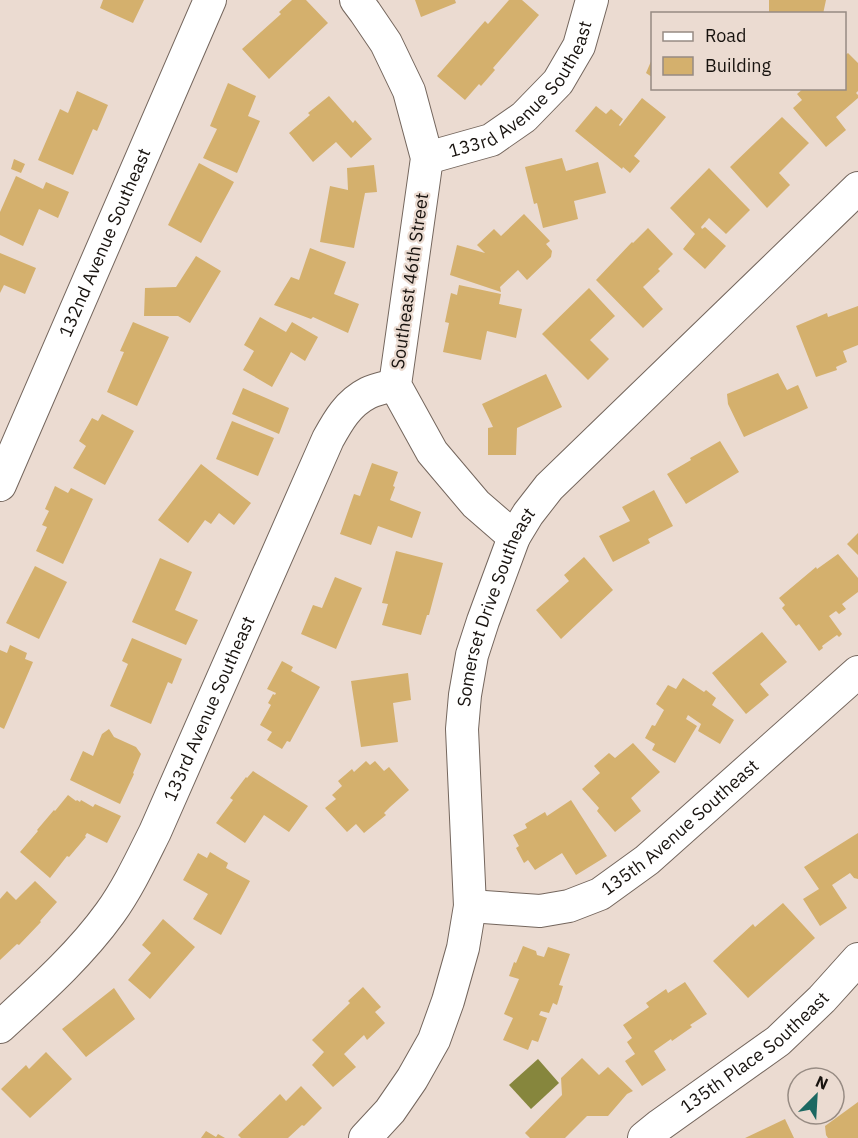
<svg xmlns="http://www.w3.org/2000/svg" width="858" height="1138" font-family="'IBM Plex Sans',sans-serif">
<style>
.water{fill:#86863d}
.building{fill:#d4b06d}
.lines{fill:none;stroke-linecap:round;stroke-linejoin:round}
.minor-casing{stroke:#74665d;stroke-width:34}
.minor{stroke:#fff;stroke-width:32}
.labels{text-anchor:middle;stroke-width:4.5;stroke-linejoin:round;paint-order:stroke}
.street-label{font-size:18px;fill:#18130f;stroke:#ebdbd1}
</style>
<rect width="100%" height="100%" fill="#ebdbd1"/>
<!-- water -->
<path class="water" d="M538 1059 559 1083 531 1109 509 1085Z"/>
<!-- building -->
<path class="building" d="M103 0H144L133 23 100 8Z
M292 0H306L328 23 269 79 242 49 281 14 279 12Z
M415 0H455L456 3 421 17Z
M509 0H522L539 15 493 68 495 70 481 86 479 84 465 100 437 76 485 21 488 24Z
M769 0H826L823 14H769Z
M848 53 858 63V91L856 93 858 95V98L836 117 846 130 826 147 793 108 802 100 797 94 804 88H844V56Z
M652 59V77L646 73Z
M228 83 256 96 248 116 260 121 237 173 203 158 217 129 210 126Z
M77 91 108 105 97 131 93 129 73 175 38 160 60 109 68 113Z
M329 96 353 123 355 120 372 139 351 158 336 142 313 162 289 133 310 115 308 113Z
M642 98 666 117 634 156 640 161 630 173 623 167 622 169 575 131 596 106 606 114 611 109 623 119 619 125 620 126Z
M782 117 809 143 779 173 790 185 767 208 730 167Z
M562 158 566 171 598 162 606 193 574 201 578 219 543 228 537 203 534 204 525 167Z
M14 159 25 164 21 173 11 169Z
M199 163 234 182 201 243 168 225Z
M374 165 377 192 365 193 354 248 320 242 330 186 348 190 347 168Z
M709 168 750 210 726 234 709 218 701 227 702 229 705 227 726 246 705 269 683 249 695 234 670 208Z
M16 176 43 189 46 182 69 192 58 218 39 209 23 246 0 235V212Z
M524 214 550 241 546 244 552 251 551 257 527 280 518 270 500 287 501 292 450 275 457 245 485 253 477 245 494 229 501 236Z
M648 228 673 254 658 269 660 271 643 287 663 309 643 328 596 280 632 242 633 243Z
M310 248 346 262 334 294 359 304 348 333 313 317 311 319 274 305 291 277 299 280Z
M0 253 36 268 25 294 4 285 0 293Z
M196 256 221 271 190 323 178 316H144L145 288 176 287Z
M459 285 501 294 499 304 522 309 516 338 487 331 481 360 443 352 449 323 445 322 451 293 457 295Z
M589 288 615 316 590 340 609 359 588 380 542 334Z
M858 306V345L843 351 847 362 836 367 837 370 816 377 796 326 827 313 828 317Z
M260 317 286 332 292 322 318 337 305 361 291 352 272 387 243 370 254 351 244 345Z
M133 322 169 337 137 406 107 392 124 352 120 351Z
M778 373 787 390 798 385 808 408 744 437 728 404 727 394Z
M546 374 562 407 517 428 516 455H488V428L493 427 482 404Z
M243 388 289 408 279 434 232 414Z
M102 414 134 431 105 485 73 468 86 446 79 441 92 418 98 421Z
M232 421 274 438 258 476 216 459Z
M720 441 739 472 686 504 667 474 691 460 690 458Z
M372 463 398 472 393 486 395 487 390 500 421 512 412 538 378 526 371 545 340 534 354 494 360 496Z
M201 464 251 503 234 525 219 513 211 524 205 520 188 543 158 520Z
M55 486 68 493 71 488 93 499 63 564 36 551 47 527 42 525 49 511 45 509Z
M654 490 673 526 648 539 650 543 613 562 599 536 630 521 622 507Z
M858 533V555L847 544Z
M396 551 443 563 429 615H427L421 635 382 625 388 604 382 603Z
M838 554 858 578V592L842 604 846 609 839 614 836 611 829 616 842 634 839 637 837 635 822 646 823 648 819 651 799 624 796 626 782 608 785 605 779 598 816 567 817 569Z
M584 557 613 590 561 639 536 610 569 581 564 575Z
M160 558 192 572 175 610 198 620 186 645 132 622Z
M35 566 67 582 39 639 6 623Z
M335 577 362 588 336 649 301 634 313 605 322 608Z
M762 632 787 662 760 684 769 695 746 714 712 673Z
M132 638 182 659 172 684 168 682 151 724 110 706 128 664 122 661Z
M10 645 27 653 25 659 33 662 4 729 0 727V650L7 653Z
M282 661 293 667 291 671 320 687 290 742 287 741 282 749 267 740 272 732 260 725 271 705 268 703 273 694 275 695 276 693 267 689Z
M408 673 411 700 393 703 398 742 361 747 351 681Z
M683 678 704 692 706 690 716 698 712 705 734 720 720 744 698 731 701 724 688 715 686 719 697 726 675 763 652 750 655 744 645 738 652 725 655 726 664 710 656 704 668 685 676 689Z
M109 729 114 737 136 747 141 754 133 773 134 774 120 804 70 780 83 751 93 756 102 734Z
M633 743 660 772 631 798 641 811 615 832 597 811 599 808 582 789 600 773 594 766 609 753 615 758Z
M366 761 370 765 375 761 384 771 389 767 409 790 390 807 384 813 386 815 364 833 356 824 347 832 325 808 336 799 332 795 342 786 338 781 352 769 354 772Z
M253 771 308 806 289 832 264 815 245 843 216 823 233 800 230 798 246 777 247 778Z
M68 795 76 801 77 800 80 802 81 800 93 807 95 804 121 816 107 843 87 833 85 836 86 837 69 857 67 856 50 878 20 852 38 831 37 830 54 810 55 811Z
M571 800 607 856 576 875 562 853 535 870 528 860 524 863 516 848 519 846 513 835 527 828 525 824 545 812 547 816Z
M858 833V879L854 878 850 873 832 885 847 908 820 926 803 899 819 889 804 867Z
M210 852 228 863 226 868 250 881 221 935 193 919 208 894 183 880 198 853 207 858Z
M35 881 57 902 40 921 41 922 19 945 17 944 0 960V899L7 891 16 900Z
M783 903 815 938 748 998 713 961 753 924 755 927Z
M163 919 195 947 150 999 128 980 151 953 142 945Z
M523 946 536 951 537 955 544 957 548 947 570 954 559 985 563 986 557 1005 553 1003 549 1013 541 1011 539 1015 547 1018 538 1042 532 1040 528 1050 503 1040 513 1018 504 1014 519 979 509 976 514 962 516 963Z
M685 982 707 1014 690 1025 692 1027 672 1041 671 1039 654 1051 666 1070 642 1086 625 1061 635 1054 627 1042 632 1038 623 1025 649 1007 646 1003 666 989 668 993Z
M363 987 381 1007 375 1012 385 1023 367 1040 364 1035 344 1054 356 1067 333 1087 312 1065 324 1052 312 1040 350 1003 348 1001Z
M114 988 135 1019 86 1057 62 1029Z
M46 1052 72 1079 30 1118 1 1089 26 1065 29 1069Z
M582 1058 599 1075 608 1067 633 1091 627 1094 608 1116H587L565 1138H530L525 1133 562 1095 561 1078Z
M301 1086 322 1108 304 1126 302 1125 288 1138H241L238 1135 280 1094 286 1101Z
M858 1102V1138H828L826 1135 825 1126Z
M785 1119 794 1138H745Z
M206 1131 216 1137 218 1134 225 1138H201Z"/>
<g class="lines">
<!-- minor casing -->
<g class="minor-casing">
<g id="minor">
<path d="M356 0 365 12 386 43 409 91 427 158 395 385 432 452 476 504 514 537"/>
<path id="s1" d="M427 158 491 140 524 117 558 82 579 46 592 0"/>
<path id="s2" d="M0 485 210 0"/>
<path id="s3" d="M470 906 540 911 569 906 600 894 647 860 858 672"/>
<path id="s4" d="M0 1027C38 992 79 956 110 913 128 888 141 860 155 832L328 439C338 421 348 403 368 393 376 389 387 387 395 385"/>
<path id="s5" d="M365 1138 390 1111 412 1079 434 1040 448 1001 463 948 470 906 462 729 465 695 472 655 483 621 514 537 528 514 549 487 858 188"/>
<path id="s6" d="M644 1138 660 1125 778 1041 822 999 858 959"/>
</g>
</g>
<!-- minor -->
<use href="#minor" class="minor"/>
</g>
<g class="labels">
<!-- street labels -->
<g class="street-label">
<text dy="6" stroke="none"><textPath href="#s1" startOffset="123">133rd Avenue Southeast</textPath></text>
<text dy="6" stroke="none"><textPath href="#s2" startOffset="264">132nd Avenue Southeast</textPath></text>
<text transform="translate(410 281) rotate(-82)" y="6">Southeast 46th Street</text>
<text dy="6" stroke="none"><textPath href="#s5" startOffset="564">Somerset Drive Southeast</textPath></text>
<text dy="6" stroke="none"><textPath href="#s4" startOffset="386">133rd Avenue Southeast</textPath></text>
<text dy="6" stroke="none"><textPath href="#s3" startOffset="237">135th Avenue Southeast</textPath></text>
<text dy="6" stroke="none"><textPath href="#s6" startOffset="140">135th Place Southeast</textPath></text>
</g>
</g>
<!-- legend -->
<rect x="651" y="12" width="195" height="78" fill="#ebdbd1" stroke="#978b83" stroke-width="1.5"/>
<rect x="663" y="32" width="30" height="9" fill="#ffffff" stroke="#978b83" stroke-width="1.5"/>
<text x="705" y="42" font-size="18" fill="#18130f">Road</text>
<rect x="663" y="57" width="30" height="18" fill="#d4b06d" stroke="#978b83" stroke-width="1.5"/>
<text x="705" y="72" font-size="18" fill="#18130f">Building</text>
<!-- north arrow -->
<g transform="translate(816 1096) rotate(24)"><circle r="28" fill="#ebdbd1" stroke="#978b83" stroke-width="1.5"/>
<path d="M0-4.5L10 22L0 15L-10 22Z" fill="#1c6862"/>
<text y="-9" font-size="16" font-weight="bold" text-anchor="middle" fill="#18130f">N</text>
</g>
</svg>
